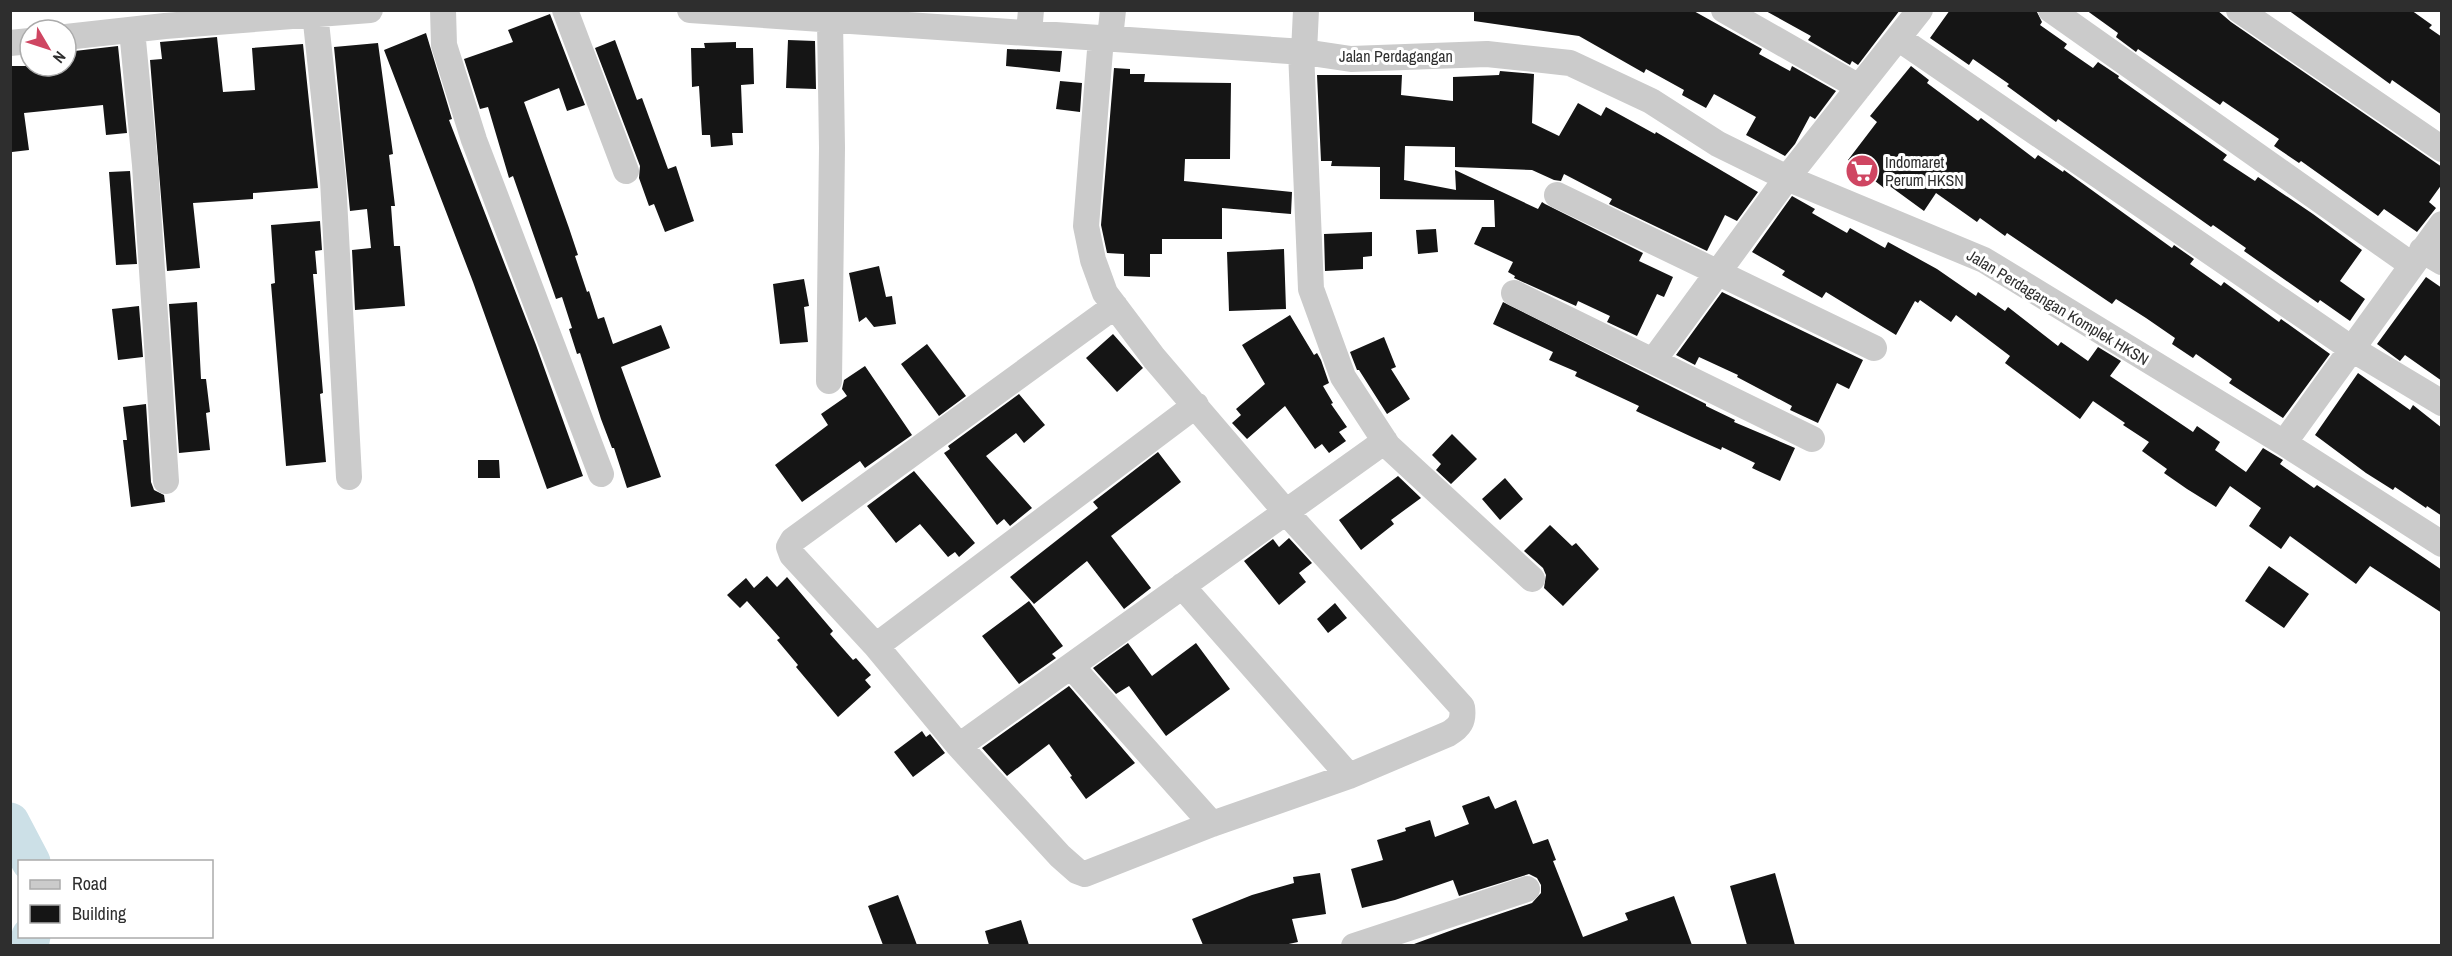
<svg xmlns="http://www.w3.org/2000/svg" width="2452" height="956" font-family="'Archivo Narrow',sans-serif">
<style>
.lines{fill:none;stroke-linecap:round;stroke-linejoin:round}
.river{stroke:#cce0e7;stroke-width:39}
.building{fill:#151515}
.minor{stroke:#cbcbcb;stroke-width:26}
.labels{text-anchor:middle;stroke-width:6;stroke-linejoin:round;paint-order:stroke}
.street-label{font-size:16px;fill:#2e2e2e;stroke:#fff}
.poi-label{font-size:16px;fill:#2e2e2e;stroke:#fff;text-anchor:start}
</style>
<rect width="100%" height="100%" fill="#fff"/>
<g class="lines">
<!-- river -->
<path class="river" d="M10 822 31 862
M29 946 31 936"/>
</g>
<!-- building -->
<path class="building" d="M1474 10H1692L1762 49 1759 54 1790 71 1792 66 1836 91 1815 119 1810 116 1795 144 1785 156 1746 135 1756 117 1714 94 1706 108 1682 95 1684 90 1646 69 1644 73 1579 36 1474 21Z
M1764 10H1900L1858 65 1852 61 1850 65 1808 40 1811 36Z
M1950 10H2036L2042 22 2040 25 2067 44 2064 48 2093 68 2098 62 2119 76 2118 78 2227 155 2223 160 2255 181 2258 177 2313 214 2362 250 2340 281 2365 299 2350 321 2320 300 2318 303 2244 251 2246 248 2213 225 2211 227 2058 119 2056 122 2007 86 2009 84 1973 59 1969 65 1930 38Z
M2086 10H2217L2231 22 2442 167V184L2429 202 2436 208 2417 232 2384 209 2378 216 2301 161 2299 163 2274 146 2279 139 2223 101 2220 105 2138 49 2136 52 2116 37 2118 33Z
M2288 10H2411L2432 25 2429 28 2442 37V115L2392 80 2390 84Z
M550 14 585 105 567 111 559 88 524 102 569 228 578 255 575 256 587 292 589 291 598 319 604 317 613 344 661 325 670 348 621 367 661 477 627 488 614 448H612L601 419 580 353 577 354 569 329 572 328 562 297 556 299 513 176 509 178 488 107 480 109 464 59 513 42 508 30Z
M426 33 452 119 449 120 536 345 583 476 547 489 473 282 384 50Z
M217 37 223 92 255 90 252 48 303 44 318 188 253 193V199L193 203 200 268 167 271 150 60 162 59 160 42Z
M615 40 637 100 642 98 668 169 676 166 694 221 665 232 654 204 649 206 639 178 640 166 595 48Z
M788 40 815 41 816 89 786 88Z
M736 42V48H753L754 84 741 85 743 133H732L733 145 711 147 710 135H702L699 86 692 87 691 48H705L704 43Z
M378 43 393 154 389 155 395 206H391L394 246H400L405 306 355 310 352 250 371 248 367 209 350 211 334 47Z
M118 46 127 133 106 135 103 105 24 113 29 150 12 152 10 66H66V52Z
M1007 49 1062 51 1060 72 1006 66Z
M1911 66 1929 80 1927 83 1978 121 1981 118 2035 159 2038 155 2063 172 2064 170 2172 248 2174 245 2194 259 2190 264 2221 286 2224 282 2279 322 2281 319 2330 354 2283 418 2229 383 2232 379 2196 354 2193 358 2172 344 2175 338 2146 318 2116 299 2112 304 2007 233 2005 236 1980 218 1977 222 1936 193 1924 211 1887 184 1884 188 1848 160 1877 122 1870 116Z
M1114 68 1130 69V74H1145L1144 82 1231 83 1230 159H1185L1184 181 1292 192 1291 214 1222 208V239H1162V254H1150V277L1124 276V254L1107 253 1101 225Z
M1500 71 1534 74 1532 123 1559 136 1578 103 1601 116 1606 107 1655 134 1656 132 1758 192 1737 221 1725 215 1707 251 1609 204 1612 199 1564 174 1561 181 1554 180 1532 170 1455 167V147L1405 146 1404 180 1456 190 1455 170 1538 209 1542 202 1545 204 1643 253 1639 261 1673 277 1664 297 1657 294 1637 336 1607 322 1610 316 1578 301 1576 306 1514 278 1515 276 1508 272 1513 262 1474 244 1482 227H1495L1494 200 1380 199V167L1331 166 1332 161H1321L1317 75H1402L1401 95 1453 101V77L1499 75Z
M1060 81 1082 83 1080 112 1056 109Z
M130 171 137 264 116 265 109 172Z
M1792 196 1815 209 1812 213 1847 233 1850 228 1885 248 1888 242 1937 269 1976 296 1978 292 2005 311 2008 307 2058 346 2061 342 2088 361 2098 347 2121 361 2110 376 2193 432 2197 426 2220 442 2215 450 2246 472 2263 448 2283 460 2280 464 2314 488 2317 485 2442 570V613L2370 566 2356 584 2290 536 2281 549 2249 526 2261 508 2230 486 2216 507 2187 489 2164 473 2167 469 2142 451 2149 442 2123 425 2125 423 2093 401 2080 419 2005 363 2010 356 1956 315 1951 322 1920 300 1918 303 1915 301 1896 335 1826 292 1822 298 1782 275 1785 271 1752 252Z
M320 221 322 250 315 251 317 274H313L323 393 320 394 326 462 286 466 271 284 275 283 271 225Z
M1436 229 1438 252 1418 254 1416 230Z
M1372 232V256L1363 257V269L1325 271 1324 234Z
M1284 249 1286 309 1229 311 1227 252Z
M879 266 886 297 892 296 896 324 874 327 866 317 859 322 849 273Z
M2426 277 2442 288V381L2405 355 2400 361 2377 344Z
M804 279 809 306 804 307 808 342 780 344 773 284Z
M1722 292 1863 360 1849 389 1837 383 1818 423 1790 410 1792 406 1737 377 1738 375 1699 357 1695 365 1676 355Z
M197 302 201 379H206L210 412 206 413 210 450 179 453 169 304Z
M1503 302 1706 404V406L1735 420 1734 422 1795 448 1780 481 1752 468 1755 463 1722 447 1721 450 1692 437 1636 411 1639 406 1575 376 1577 372 1549 360 1553 352 1493 324Z
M139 306 143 357 118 360 112 309Z
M1290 315 1314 355 1317 353 1321 360 1329 383 1323 386 1333 403 1331 404 1347 427 1339 432 1346 441 1329 453 1322 444 1315 449 1285 406 1247 439 1232 423 1241 415 1236 409 1265 384 1242 345Z
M1113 334 1143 368 1117 392 1086 358Z
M1384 337 1396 367 1391 369 1410 399 1387 414 1359 370H1357L1350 352Z
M927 344 966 396 939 416 901 364Z
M865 366 912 435 865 468 860 461 802 502 775 465 828 425 821 414 847 396 842 389 844 380Z
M2358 373 2410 410 2413 405 2442 428V516L2427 506 2426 508 2395 487 2393 490 2366 473 2315 435Z
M1019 394 1045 425 1024 443 1016 433 986 456 1032 508 1010 526 1004 519 997 525 944 453 950 449 948 446Z
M146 404 151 482 154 490 164 495 165 502 131 507 123 440H127L123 407Z
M1452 434 1477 459 1451 484 1436 470 1441 464 1432 455Z
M1158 452 1181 482 1111 536 1151 588 1124 609 1087 561 1034 604 1010 577 1098 508 1093 502Z
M478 460H499L500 478H478Z
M914 471 975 543 959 557 955 552 948 557 920 524 896 543 867 506Z
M1398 476 1421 498 1391 520 1394 524 1361 550 1339 520Z
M1505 478 1523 499 1500 520 1482 499Z
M1550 525 1572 546 1576 543 1599 569 1563 606 1544 588 1546 575 1543 568 1524 551Z
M1289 538 1312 563 1299 573 1306 582 1279 605 1244 561 1273 539 1279 547Z
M2269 566 2309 594 2284 628 2245 601Z
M767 576 777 587 787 577 833 631 830 634 853 660 856 658 871 675 865 680 871 687 838 717 796 667 798 665 777 640 780 638 747 601 740 608 727 595 746 578 754 588Z
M1029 601 1063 646 1052 654 1056 658 1019 684 982 636Z
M1335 603 1347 618 1328 633 1317 619Z
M1128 643 1152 676 1196 643 1230 689 1166 736 1129 686 1116 694 1093 668Z
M1069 686 1135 763 1086 799 1070 777 1072 776 1049 744 1007 776 982 748Z
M922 731 926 737 930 734 945 753 913 777 894 752Z
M1489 796 1495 809 1516 800 1533 844 1548 839 1556 860 1553 861 1583 937 1628 920 1625 913 1674 896 1692 945H1415L1414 944 1455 929 1532 903 1541 893V885L1537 878 1529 874 1459 896 1453 880 1395 900 1362 908 1351 869 1383 860 1377 840 1406 831 1405 828 1430 820 1435 837 1469 824 1462 806Z
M1320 873 1326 914 1292 919 1298 942 1284 945H1203L1192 919 1252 895 1294 883 1293 877Z
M1775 873 1795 945H1747L1730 886Z
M898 895 917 945H883L868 906Z
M1021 920 1029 945H989L985 931Z"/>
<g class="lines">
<!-- minor -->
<path class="minor" d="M443 10 444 45 474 140 601 474
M565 10 626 171
M690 10 1304 52 1351 59 1487 54 1570 63 1651 101 1718 144 1787 178 1920 10
M1724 10 1859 87
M2051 10 2412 265
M2239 10 2442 149
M315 13 333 180 349 477
M132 30 145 165 166 481
M1029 33 1031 10
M66 37 165 26 370 10
M1101 38 1086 226 1093 260 1105 293 1154 358 1286 512 1462 707C1464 721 1460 727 1448 734L1349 776 1212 824 1085 874 1077 871 1060 856 959 746 876 646 792 555 789 547 793 540 1115 306
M1110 38 1113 10
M1898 38 2352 349 2442 403
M10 43 30 41
M1301 51 1311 289 1343 377 1388 446 1532 579
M1304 52 1306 10
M1557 195 1874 348
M2422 250 2442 262
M1514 293 1812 439
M1653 361 1787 178 1984 260 2284 443 2442 544
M829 381 832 148 830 20
M2284 443 2442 224
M1182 586 1349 776
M876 646 1196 405
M1071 666 1212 824
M959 746 1385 441
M1354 946 1527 889"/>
</g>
<!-- icons -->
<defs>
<g id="supermarket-disc" transform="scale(1.725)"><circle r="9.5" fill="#cf4662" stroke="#fff"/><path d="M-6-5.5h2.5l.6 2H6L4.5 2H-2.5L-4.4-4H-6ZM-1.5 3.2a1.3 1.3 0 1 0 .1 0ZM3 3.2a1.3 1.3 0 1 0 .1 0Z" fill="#fff"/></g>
</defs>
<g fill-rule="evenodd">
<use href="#supermarket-disc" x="1862" y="171"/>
</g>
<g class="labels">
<!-- street labels -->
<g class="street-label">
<text x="1396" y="62">Jalan Perdagangan</text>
<text transform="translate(2058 307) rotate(31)" y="6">Jalan Perdagangan Komplek HKSN</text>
</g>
<!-- poi labels -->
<g class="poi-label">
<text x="1885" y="168">Indomaret<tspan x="1885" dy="18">Perum HKSN</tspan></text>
</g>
</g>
<!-- border -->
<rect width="2452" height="956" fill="none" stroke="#2e2e2e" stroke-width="24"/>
<!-- legend -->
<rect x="18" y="860" width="195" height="78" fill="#ffffff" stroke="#ababab" stroke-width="1.5"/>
<rect x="30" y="880" width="30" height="9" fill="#cbcbcb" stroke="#ababab" stroke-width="1.5"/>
<text x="72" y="890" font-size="18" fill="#2e2e2e">Road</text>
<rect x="30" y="905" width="30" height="18" fill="#151515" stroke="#ababab" stroke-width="1.5"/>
<text x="72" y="920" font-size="18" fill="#2e2e2e">Building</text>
<!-- north arrow -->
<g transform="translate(48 48) rotate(129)"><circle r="28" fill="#ffffff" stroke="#ababab" stroke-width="1.5"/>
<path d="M0-4.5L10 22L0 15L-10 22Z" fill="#cf4662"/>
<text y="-9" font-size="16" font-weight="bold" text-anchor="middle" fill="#2e2e2e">N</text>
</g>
</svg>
